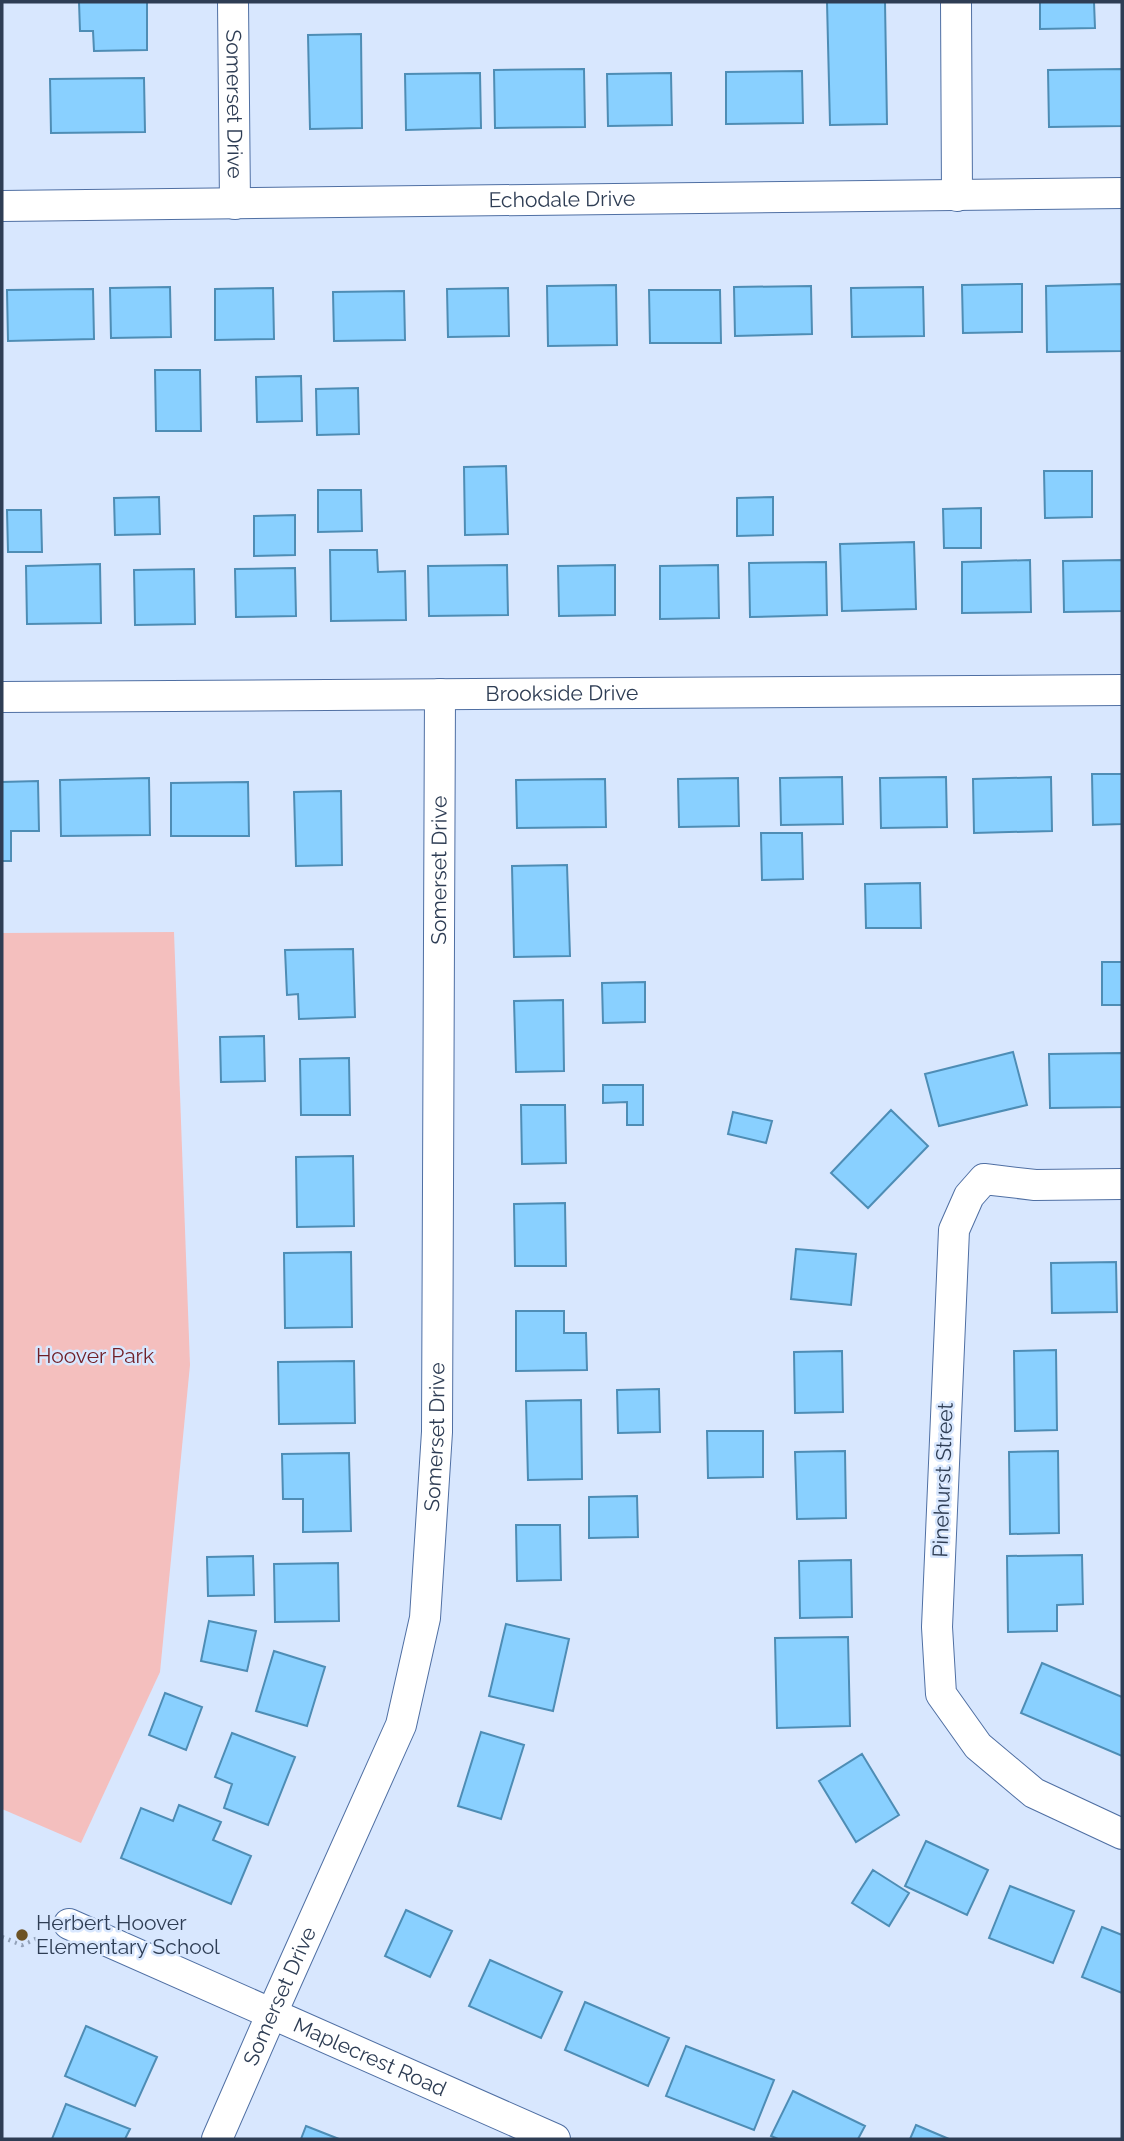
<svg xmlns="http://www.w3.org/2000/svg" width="1124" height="2141" font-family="Raleway,sans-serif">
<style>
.green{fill:#f4bfbe}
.building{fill:#89d0ff;stroke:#4e8db5;stroke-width:2}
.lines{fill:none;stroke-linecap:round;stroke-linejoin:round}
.street-casing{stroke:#4f6fa3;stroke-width:32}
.path{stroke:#92a1b8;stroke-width:4.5;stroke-dasharray:2 5;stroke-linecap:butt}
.street{stroke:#fff;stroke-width:30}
.poi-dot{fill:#6d5325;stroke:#d8e7fe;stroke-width:2.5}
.labels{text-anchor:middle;stroke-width:5;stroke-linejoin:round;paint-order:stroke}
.street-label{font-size:21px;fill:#2e3d54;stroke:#d8e7fe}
.park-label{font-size:21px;fill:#711f27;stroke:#d8e7fe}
.poi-label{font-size:21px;fill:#2e3d54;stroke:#d8e7fe;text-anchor:start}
</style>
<rect width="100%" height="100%" fill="#d8e7fe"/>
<!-- green -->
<path class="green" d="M174 932 190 1365 160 1672 81 1843 2 1809V933Z"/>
<!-- building -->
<path class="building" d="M79 2H147V50L94 51 93 31H80Z
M827 2H885L887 124 830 125Z
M1040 2H1094L1095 28 1040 29Z
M361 34 362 128 310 129 308 35Z
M584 69 585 127 495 128 494 70Z
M1122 69V126L1049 127 1048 70Z
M802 71 803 123 726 124V72Z
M480 73 481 128 406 130 405 74Z
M671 73 672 125 608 126 607 74Z
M144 78 145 132 51 133 50 79Z
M1022 284V332L963 333 962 285Z
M1122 284V351L1047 352 1046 286Z
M616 285 617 345 548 346 547 286Z
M811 286 812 334 735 336 734 287Z
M170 287 171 337 111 338 110 288Z
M923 287 924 336 852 337 851 288Z
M273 288 274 339 215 340V289Z
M508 288 509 336 448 337 447 289Z
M93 289 94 339 8 341 7 290Z
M649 290H720L721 343H650Z
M404 291 405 340 334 341 333 292Z
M155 370H200L201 431H156Z
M301 376 302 421 257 422 256 377Z
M358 388 359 434 317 435 316 389Z
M506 466 508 534 465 535 464 467Z
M1044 471H1092V517L1045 518Z
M318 490H361L362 531 318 532Z
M159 497 160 534 115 535 114 498Z
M773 497V535L737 536V498Z
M981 508V548H944L943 509Z
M7 510H41L42 552H8Z
M295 515V555L254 556V516Z
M914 542 916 609 842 611 840 544Z
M330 550H377L378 572 405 571 406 620 331 621Z
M1030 560 1031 612 962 613V562Z
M1122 560V611L1064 612 1063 561Z
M826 562 827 615 750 617 749 563Z
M100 564 101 623 27 624 26 566Z
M507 565 508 615 429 616 428 566Z
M615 565V615L559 616 558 566Z
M718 565 719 618 660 619V566Z
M295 568 296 616 236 617 235 569Z
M194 569 195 624 135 625 134 570Z
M1092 774H1122V824L1093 825Z
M842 777 843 824 781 825 780 778Z
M946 777 947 827 881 828 880 778Z
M1051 777 1052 831 974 833 973 779Z
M149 778 150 835 61 836 60 780Z
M738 778 739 826 679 827 678 779Z
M605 779 606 827 517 828 516 780Z
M38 781 39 831H11V861H2V782Z
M248 782 249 836H171V783Z
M341 791 342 865 296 866 294 792Z
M761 833H802L803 879 762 880Z
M567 865 570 956 514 957 512 866Z
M920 883 921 928H866L865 884Z
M353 949 355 1017 299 1019 298 994 287 995 285 950Z
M1102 962H1122V1005H1102Z
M645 982V1022L603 1023 602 983Z
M563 1000 564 1071 516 1072 514 1001Z
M264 1036 265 1081 221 1082 220 1037Z
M1013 1052 1027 1105 939 1126 925 1074Z
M1122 1053V1107L1050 1108 1049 1054Z
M349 1058 350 1115H301L300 1059Z
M603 1085H643V1125H627V1102L603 1103Z
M521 1105H565L566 1163 522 1164Z
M891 1110 928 1146 868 1208 831 1173Z
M733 1112 772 1121 766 1143 728 1134Z
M353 1156 354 1226 297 1227 296 1157Z
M565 1203 566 1266H515L514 1204Z
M796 1249 856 1254 851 1305 791 1299Z
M351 1252 352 1327 285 1328 284 1253Z
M1116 1262 1117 1312 1052 1313 1051 1263Z
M516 1311H564V1333H586L587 1370 516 1371Z
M1056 1350 1057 1430 1015 1431 1014 1351Z
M842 1351 843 1412 795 1413 794 1352Z
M354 1361 355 1423 279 1424 278 1362Z
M659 1389 660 1432 618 1433 617 1390Z
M581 1400 582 1479 528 1480 526 1401Z
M707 1431H763V1477L708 1478Z
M845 1451 846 1518 797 1519 795 1452Z
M1058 1451 1059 1533 1010 1534 1009 1452Z
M349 1453 351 1531 303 1532V1499H283L282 1454Z
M637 1496 638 1537 589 1538V1497Z
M516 1525H560L561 1580 517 1581Z
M1082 1555 1083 1604 1057 1605V1631L1008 1632 1007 1556Z
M253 1556 254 1595 208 1596 207 1557Z
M851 1560 852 1617 800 1618 799 1561Z
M338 1563 339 1621 275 1622 274 1564Z
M209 1621 256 1631 247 1671 201 1661Z
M506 1624 569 1639 553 1711 489 1696Z
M848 1637 850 1726 777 1728 775 1638Z
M274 1651 325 1667 307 1726 256 1711Z
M1042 1663 1122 1697V1756L1021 1713Z
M165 1693 202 1707 186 1750 149 1735Z
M481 1732 524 1745 501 1819 458 1806Z
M232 1733 295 1757 268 1825 224 1808 232 1784 215 1777Z
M862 1754 899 1815 856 1842 819 1781Z
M179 1805 221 1822 213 1840 251 1856 231 1904 121 1858 141 1808 173 1821Z
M926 1841 988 1870 967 1915 905 1886Z
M873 1870 909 1893 889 1926 852 1903Z
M1010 1886 1074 1911 1053 1963 989 1938Z
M406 1910 452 1931 430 1977 385 1956Z
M1102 1927 1122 1935V1993L1082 1977Z
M490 1960 562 1992 541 2038 469 2006Z
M585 2002 669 2038 648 2086 565 2050Z
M86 2026 157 2057 135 2106 65 2076Z
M686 2046 774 2080 754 2130 666 2096Z
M793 2091 865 2126 858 2139H778L771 2136Z
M66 2104 130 2129 125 2139H52Z
M916 2125 949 2139H910Z
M306 2126 339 2139H301Z"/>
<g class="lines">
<!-- street casing -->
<g class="street-casing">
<g id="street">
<path id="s1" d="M233 2 235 204"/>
<path d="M956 2 957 196"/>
<path id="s2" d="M2 206 1122 193"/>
<path id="s3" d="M2 697 1122 690"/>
<path d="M1122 1184 1035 1185 984 1179 969 1196 954 1230 937 1627 941 1694 978 1746 1034 1793 1122 1834"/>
<path id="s4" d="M69 1924 555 2139"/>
<path id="s5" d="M217 2139 272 2013 401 1725 425 1618 437 1432 440 694"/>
</g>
</g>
<!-- path -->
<path class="path" d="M2 1937 22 1945 40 1937"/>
<!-- street -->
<use href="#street" class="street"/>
</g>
<!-- markers -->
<circle class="poi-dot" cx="22" cy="1935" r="7"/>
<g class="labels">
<!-- street labels -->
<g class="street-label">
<text dy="7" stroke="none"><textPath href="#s1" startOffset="102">Somerset Drive</textPath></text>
<text dy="7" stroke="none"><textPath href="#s2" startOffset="560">Echodale Drive</textPath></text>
<text dy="7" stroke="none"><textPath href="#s3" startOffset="560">Brookside Drive</textPath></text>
<text dy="7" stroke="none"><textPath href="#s5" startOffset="1311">Somerset Drive</textPath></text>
<text dy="7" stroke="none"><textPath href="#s5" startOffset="744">Somerset Drive</textPath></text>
<text transform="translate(943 1480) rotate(-88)" y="7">Pinehurst Street</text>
<text dy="7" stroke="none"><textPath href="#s5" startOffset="156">Somerset Drive</textPath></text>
<text dy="7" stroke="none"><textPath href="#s4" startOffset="329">Maplecrest Road</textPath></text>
</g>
<!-- park labels -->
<g class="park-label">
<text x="95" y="1363">Hoover Park</text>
</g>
<!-- poi labels -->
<g class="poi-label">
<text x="36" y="1930">Herbert Hoover<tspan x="36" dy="24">Elementary School</tspan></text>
</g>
</g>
<!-- border -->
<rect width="1124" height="2141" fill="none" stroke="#2e3d54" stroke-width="7"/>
</svg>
